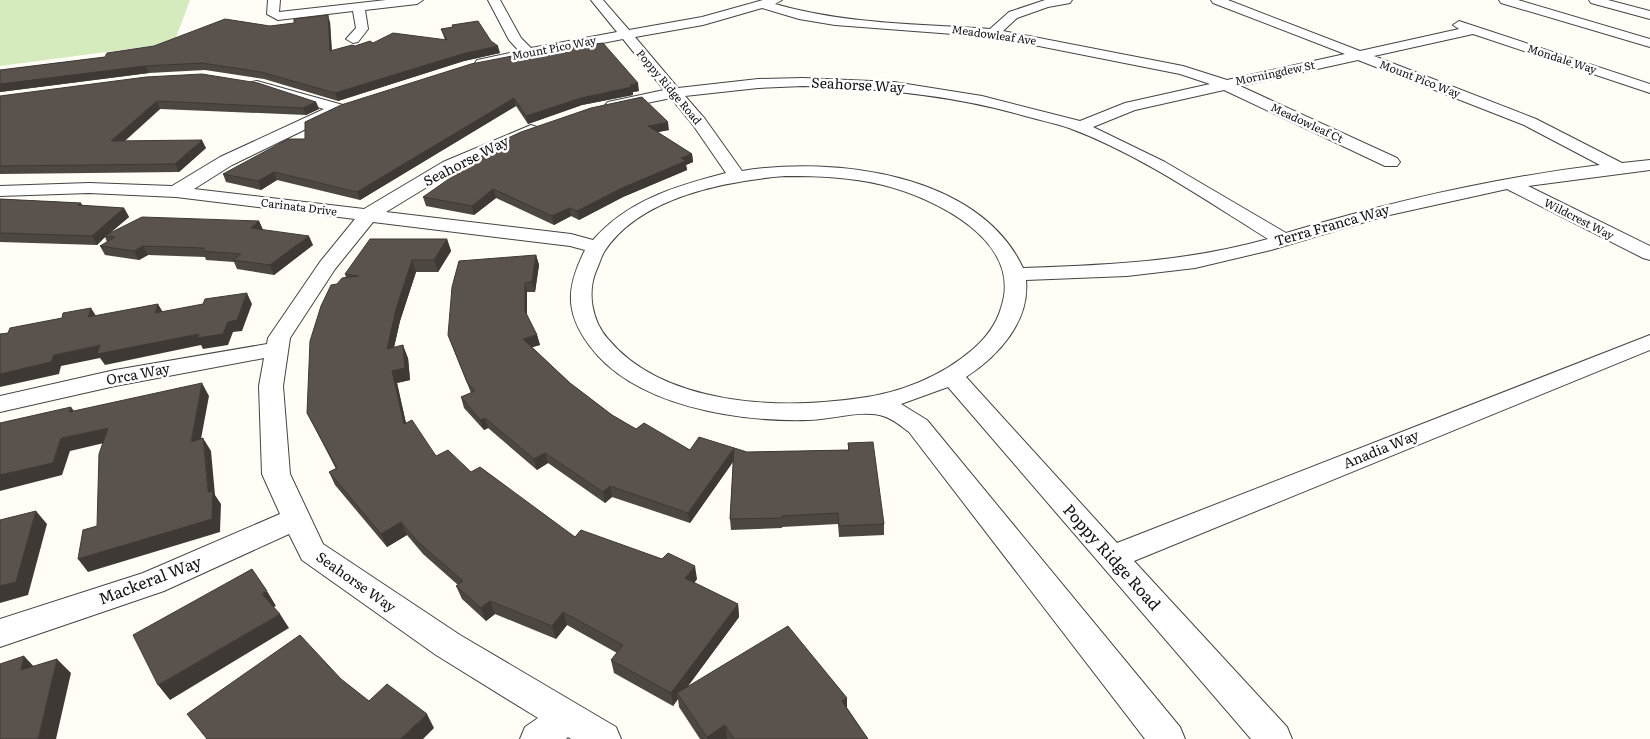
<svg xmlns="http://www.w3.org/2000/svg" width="1650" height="739" font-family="Literata,serif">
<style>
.green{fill:#d5ebbd}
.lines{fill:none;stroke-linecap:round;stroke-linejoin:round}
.street-casing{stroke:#444;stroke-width:2}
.street{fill:#fff;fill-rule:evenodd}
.wall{fill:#4d4742}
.shaded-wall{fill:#3f3936}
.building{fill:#5a524d;stroke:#3f3936}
.labels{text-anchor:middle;stroke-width:5;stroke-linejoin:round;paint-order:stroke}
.far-street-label{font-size:11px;fill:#111;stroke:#fff}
.street-label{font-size:14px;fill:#111;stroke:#fff}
.near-street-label{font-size:16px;fill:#111;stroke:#fff}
</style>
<rect width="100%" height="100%" fill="#fffdf5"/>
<!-- green -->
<path class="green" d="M0 0H190L174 43 0 66Z"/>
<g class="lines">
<!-- street casing -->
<g class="street-casing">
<path id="street" d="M268 0H280L279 12 386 0H423L417 4 365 10 368 29 358 42 353 43 346 39 356 28 353 11 278 20 267 14Z
M488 0H500L521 38 531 48 617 32 591 0H603L629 30 702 17 763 0H782L775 4C844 24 919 24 990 29L1009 12 1045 0H1072L1070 3 1048 7 1017 18 1003 31 1183 66 1227 80 1345 54 1213 3 1211 0H1228L1360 51 1459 29 1453 25 1459 21 1650 84V93L1473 34 1374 56 1536 119 1622 163 1650 160V170L1528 186 1650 246V260L1643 258 1507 189 1385 216 1271 250 1195 268 1127 276 1026 280C1030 322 998 356 966 377L1117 543 1650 335V350L1134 561 1287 727 1292 739H1251L948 387 901 404 927 420 1180 727 1185 739H1145L909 432C901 426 893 419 883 416 863 409 830 420 808 420 737 422 633 406 589 345 564 311 567 286 585 250L570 246 373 222 335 269 290 338 283 386 290 474 323 544 460 635 616 727 621 739H571L568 737 566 739H520L525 727 538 718 436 655 302 560 289 534 164 591 0 647V619L143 573 280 514 262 474 259 386 264 358 115 386 0 412V396L115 370 267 344 268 338 320 262 355 219 176 197 89 193 0 196V186L89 183 172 186 220 157 324 109 252 88 250 85 252 82 257 81 343 105 346 108 339 113 232 165 194 189 364 209 443 162 531 125 537 127 539 130 537 133 455 170 386 212 571 234 593 240C628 200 676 186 726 173L693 125 671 98 613 110 608 108 605 105 608 102 664 90 623 39 482 67 477 66 475 63 477 60 519 51 509 40ZM762 8 799 19 835 25 993 37 1180 74 1210 84 1125 103 1080 121 982 96 894 82 803 78 758 79 678 88 635 37 703 25ZM1358 60 1524 125 1600 165C1493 178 1390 202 1286 233L1165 162 1093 127 1135 110 1224 90 1385 166H1397L1400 162 1397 158 1240 86ZM803 86C878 88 953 95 1025 116 1039 120 1054 123 1069 128 1139 154 1204 199 1268 239 1186 262 1108 265 1023 268 979 173 833 156 742 171L705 119 685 96 758 88ZM785 176C818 176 851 177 883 185 935 198 1024 241 1001 308 996 325 986 338 972 350 942 376 900 393 860 398 780 410 664 406 608 339 592 321 587 293 596 271 599 265 601 257 604 252 639 197 725 181 785 176Z
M1499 0H1518L1650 39V47L1501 3Z
M1589 0H1608L1650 11V19L1591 3Z"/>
</g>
<!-- street -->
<use href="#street" class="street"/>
</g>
<!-- wall -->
<path class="wall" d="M330 22 332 51 373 43 445 40 441 29 453 27 452 25 491 41 500 53 464 61 338 101 264 79 205 70 149 73 0 92V70L105 57 154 46 270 26Z
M514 57 639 91 633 92V95L582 105 528 124 516 106 360 200 277 180 261 190 226 182 223 174 305 139Z
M0 96 316 102 319 109 306 115 160 109 125 141 206 148 179 172 0 174Z
M591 108 669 130 657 132 692 154 693 162 686 165 687 170 623 197 579 220 571 216 554 225 496 198 474 215 426 206 423 197Z
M0 199 81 203 83 206 124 208 129 217 109 234 259 221 263 230 313 245 274 275 237 269 234 262 206 260 205 257 148 255 139 260 105 255 100 246 107 242 105 237 97 245 0 242Z
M447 239 451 251 438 272H416L400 321 394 347 408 358 410 380 397 383 406 423 436 456 471 472 575 537 697 579 694 583 738 604 739 617 688 686 847 698V708L868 739H700L679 707 678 699 673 706 614 673 611 660 617 653 567 625 556 639 495 614 486 621 462 599 456 586 458 585 423 554 407 535 387 547 335 485 329 472 336 469 307 413 337 284 346 278 345 274Z
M536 255 539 265 535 292H527V316L537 335 540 345 532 347 570 383 612 415 636 429 690 450 747 452 848 450V443L884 524V535L839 537 838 524 782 527V528L731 530 730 519 733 462 690 523 612 497 605 503 548 463 537 470 488 428 484 430 464 408 461 397 471 393 448 335Z"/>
<!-- shaded-wall -->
<path class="shaded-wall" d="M328 15 330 22 332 58 330 51Z
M498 46 500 53 464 61 338 101 335 93 462 54Z
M145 66 149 73 0 92V84Z
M638 83 639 91 633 92V95L582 105 528 124 526 116 581 98Z
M514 98 516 106 360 200 357 192Z
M157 101 160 109 115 149 111 141Z
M316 102 319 109 306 115 303 108Z
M668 122 669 130 649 134 648 126Z
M202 140 206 148 179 172 175 164Z
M692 154 693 162 686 165 687 170 623 197 579 220 577 211 681 158Z
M274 172 277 180 261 190 258 181Z
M493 189 496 198 474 215 472 206Z
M124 208 129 217 106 236H104L105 237 97 245 92 236Z
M569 208 571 216 554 225 552 216Z
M259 221 263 230 251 228Z
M309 236 313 245 274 275 270 265Z
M447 239 451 251 438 272 434 260Z
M143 246 148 255 139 260 134 251Z
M536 255 539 265 535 292 532 282Z
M412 260 416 272 400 321 391 361 387 349 396 309Z
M525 283 527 292V321L525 311Z
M247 293 252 304 242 331 233 332 228 345 203 349 201 345 105 365 100 358 61 366 59 374 0 387V374L54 355 100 345 228 322Z
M158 304 164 314 155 313Z
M91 308 98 319 88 317Z
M537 335 540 345 526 349 523 339Z
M403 345 408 358 410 380 397 383 409 437 404 424 392 371Z
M202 383 209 396 198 455 191 442Z
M71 407 80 419 69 412Z
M485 418 488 428 484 430 480 420Z
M108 428 117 440 70 451 62 475 0 491V475L61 438Z
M203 438 211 451 215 495 221 504 220 532 88 572 78 559 208 492Z
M734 448 735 459 690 523 688 513Z
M545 453 548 463 537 470 534 459Z
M610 486 612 497 605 503 603 492Z
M36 511 47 524 28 595 0 603V586Z
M401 522 407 535 387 547 381 534Z
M695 566 697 579 687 591 685 578Z
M267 591 276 606 271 608 262 594Z
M490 601 495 614 486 621 481 608Z
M738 604 739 617 680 697 677 693 678 699 673 706 671 693Z
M563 612 567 625 556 639 552 626Z
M280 614 289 628 170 700 158 685Z
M24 656 38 671 21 670Z
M57 659 71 673 56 739H38Z
M847 698V712L842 701Z
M427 714 434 728 423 739H400Z
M725 725 727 739H707V737Z"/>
<!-- building -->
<path class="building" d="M328 15 330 51 352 45 355 46 370 41 373 43 393 33 447 40 441 29 453 27 452 25 478 21 491 41 498 46 462 54 335 93 261 72 202 63 145 66 0 84V70L105 57 107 53 154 46 225 19 270 26 294 23V19Z
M603 43 638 83 630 85 632 87 581 98 526 116 514 98 357 192 274 172 258 181 223 174 288 139H305V122L341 105 471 64 512 56 514 57 567 47Z
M202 74 258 83 316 102 303 108 157 101 111 141 202 140 175 164 0 166V96L146 77Z
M642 97 668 122 648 126 692 154 681 158 686 161 622 188 577 211 569 208 552 216 493 189 472 206 423 197 506 139 521 132 591 108Z
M0 199 81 203 78 205 124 208 92 236 0 233Z
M142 217 259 221 251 228 309 236 270 265 233 260 241 254 202 251 205 248 143 246 134 251 100 246 115 237 104 236Z
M370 239H447L434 260H412L396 309 387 349 403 345 405 368 392 371 404 424 412 420 436 456 448 450 471 472 480 467 575 537 581 530 662 559 668 553 695 566 685 578 738 604 671 693 611 660 623 645 563 612 552 626 490 601 481 608 456 586 463 581 417 541 401 522 381 534 329 472 337 468 307 413 310 341 321 306 331 285 337 284 342 278 359 276 345 274Z
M536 255 532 282 525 283V311L537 335 523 339 570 383 612 415 636 429 644 423 690 450 699 437 747 452 849 450 848 443 873 442 884 524 839 526 838 513 782 516V518L730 519 734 448 688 513 610 486 603 492 545 453 534 459 485 418 480 420 461 397 475 391 467 382 448 335 452 287 459 261Z
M247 293 237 320 228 322 223 334 197 338 199 334 97 354 100 345 54 355 51 362 0 374V334L8 333 10 328 62 318 63 313 91 308 88 317 158 304 155 313 203 304 205 299Z
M202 383 191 442 203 438 208 492 213 491 212 519 78 559 83 530 97 526 99 454 108 428 61 438 53 463 0 475V423L71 407 69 412Z
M36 511 16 582 0 586V520Z
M252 569 267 591 262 594 280 614 158 685 133 635Z
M788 626 847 698 842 701 868 739H734L725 725 707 737 677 693Z
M300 635 341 679 369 701 387 684 427 714 400 739H207L187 714Z
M24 656 21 670 57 659 38 739H0V664Z"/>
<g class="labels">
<!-- far-street labels -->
<g class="far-street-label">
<text transform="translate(994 35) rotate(8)" y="4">Meadowleaf Ave</text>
<text transform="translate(554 48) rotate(-11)" y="4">Mount Pico Way</text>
<text transform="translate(1562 59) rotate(18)" y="4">Mondale Way</text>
<text transform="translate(1275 73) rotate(-12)" y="4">Morningdew St</text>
<text transform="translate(1420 79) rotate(21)" y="4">Mount Pico Way</text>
<text transform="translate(669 87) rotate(50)" y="4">Poppy Ridge Road</text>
<text transform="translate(1307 123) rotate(25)" y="4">Meadowleaf Ct</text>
<text transform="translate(299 207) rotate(7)" y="4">Carinata Drive</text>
<text transform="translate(1579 219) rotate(27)" y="4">Wildcrest Way</text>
</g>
<!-- street labels -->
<g class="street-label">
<text transform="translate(858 85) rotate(3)" y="5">Seahorse Way</text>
<text transform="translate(466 161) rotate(-27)" y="5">Seahorse Way</text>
<text transform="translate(1332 225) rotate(-16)" y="5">Terra Franca Way</text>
<text transform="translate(138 374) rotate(-11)" y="5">Orca Way</text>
<text transform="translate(1381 449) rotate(-22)" y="5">Anadia Way</text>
<text transform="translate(356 582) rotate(35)" y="5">Seahorse Way</text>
</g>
<!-- near-street labels -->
<g class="near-street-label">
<text transform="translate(1112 557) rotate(48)" y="6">Poppy Ridge Road</text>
<text transform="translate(150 580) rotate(-21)" y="6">Mackeral Way</text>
</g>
</g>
</svg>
